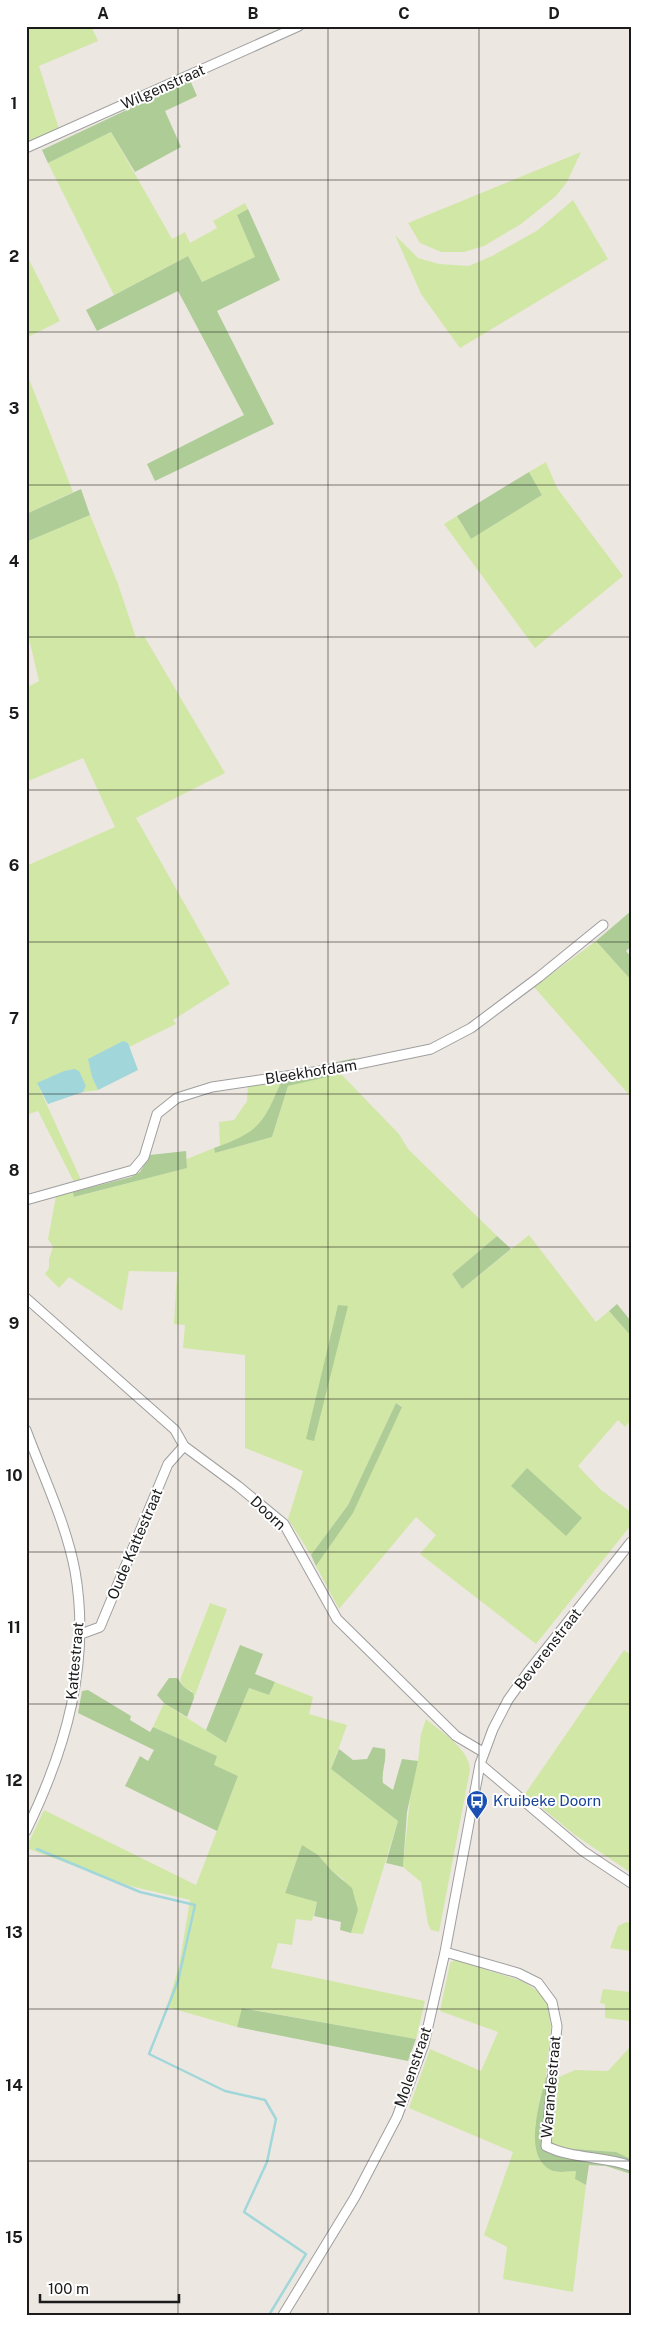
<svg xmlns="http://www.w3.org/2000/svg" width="657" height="2341" font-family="'Public Sans',sans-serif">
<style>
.grass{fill:#d1e7a6}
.forest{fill:#aecc96}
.water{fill:#a1d7da}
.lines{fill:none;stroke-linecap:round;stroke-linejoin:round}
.stream{stroke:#a1d7da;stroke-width:2.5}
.minor-casing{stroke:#9f9f9f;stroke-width:11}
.minor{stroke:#fff;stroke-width:9}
.grid{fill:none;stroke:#1b1b1b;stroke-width:1;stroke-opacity:0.55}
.labels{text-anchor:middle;stroke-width:4;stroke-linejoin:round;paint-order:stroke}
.street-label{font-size:15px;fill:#1b1b1b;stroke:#fff}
.transit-label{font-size:15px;fill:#164399;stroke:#fff;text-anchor:start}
.neatline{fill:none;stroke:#1b1b1b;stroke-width:2}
.grid-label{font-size:16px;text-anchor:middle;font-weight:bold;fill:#1b1b1b}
</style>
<rect width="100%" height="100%" fill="#ede7e1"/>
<!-- grass -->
<path class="grass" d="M26 26H91L98 41 39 66 59 129 26 144Z
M111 132 172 239 185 232 190 243 217 228 213 221 245 203 248 209 237 215 256 257 202 282 188 256 114 295 48 163Z
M581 152 567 182 556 196 521 224 484 246 464 252H441L420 243 408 223Z
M573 200 608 259 460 348 421 294 395 235 418 258 439 264 469 266 492 256 538 230Z
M26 254 60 321 26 338Z
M26 371 73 492 26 514Z
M546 462 557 488 623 576 535 648 444 524 457 516 471 539 542 495 529 472Z
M90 515 118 584 136 638 144 636 225 773 136 818 230 984 173 1020 176 1024 129 1047 128 1043 92 1077 98 1090 83 1092 86 1086 37 1083 81 1180 74 1182 38 1111 26 1115V866L115 827 83 758 26 782V688L39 681 26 626V542Z
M596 941 631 980V1097L534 987Z
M340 1073 399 1134 408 1149 497 1236 452 1274 462 1289 529 1235 596 1322 609 1311 631 1336V1420L625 1427 618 1420 578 1466 601 1490 631 1512V1525L536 1644 420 1554 436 1535 416 1517 339 1609 316 1566 353 1513 402 1406 396 1403 348 1505 311 1555 288 1519 303 1471 245 1448V1355L183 1348 185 1325 174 1324 177 1272 129 1271 122 1311 69 1277 59 1288 45 1274 49 1268V1259L53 1247 48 1239 56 1196 73 1192 75 1197 186 1168 187 1159 214 1148 215 1153 272 1137 288 1086Z
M282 1080C265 1119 262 1131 220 1146L219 1122 234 1120 247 1101 248 1084Z
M210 1603 227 1609 194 1698 192 1691 184 1687 180 1680Z
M624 1650 631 1655V1873L575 1835 525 1794Z
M275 1682 313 1697 309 1714 347 1725 331 1769 398 1821 363 1934 351 1933 358 1910 343 1879 332 1871 318 1855 302 1846 285 1892 317 1902 312 1921 296 1919 292 1945 278 1943 271 1968 425 2001 416 2039 243 2008 237 2027 167 2007 179 1966 190 1900 130 1886 26 1848 44 1810 196 1885 238 1776 213 1765 217 1756 153 1727 164 1703 226 1743 249 1688 269 1695Z
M426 1719C442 1733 469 1748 470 1770L439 1932 431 1930 428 1924 421 1882 403 1867 411 1789 418 1761 421 1734Z
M626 1922 631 1923V1951L610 1948 618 1926Z
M455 1960 522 1981 544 1995 547 2003 551 2026 546 2077 535 2126 554 2172 576 2171 575 2179 586 2185 573 2292 503 2279 507 2247 484 2235 513 2152 409 2108 430 2049 481 2071 498 2032 440 2011 450 1963Z
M603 1989 630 1992 631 1990V2021L605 2018V2004L600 2003Z
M631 2046V2159L616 2152 560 2148 551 2141 557 2078 575 2070 608 2071Z"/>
<!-- forest -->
<path class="forest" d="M190 80 197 96 165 111 181 147 135 172 111 132 48 163 42 150Z
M248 209 280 280 217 311 274 424 155 481 147 464 244 415 178 291 97 331 86 310 188 256 202 282 255 257 237 215Z
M529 472 542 495 471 539 457 516Z
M81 489 90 515 26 542V514Z
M631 911V946L626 951 631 957V980L596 941Z
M355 1058 357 1070 288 1086 272 1137 215 1153 214 1148C265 1130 264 1120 285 1073Z
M186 1151 187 1168 74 1197 73 1192 131 1177 140 1172 150 1155Z
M497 1236 511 1249 462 1289 452 1274Z
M617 1304 631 1321V1336L609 1311Z
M338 1305 348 1306 314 1441 306 1439Z
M396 1403 402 1407 353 1513 316 1566 311 1555 348 1505Z
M527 1468 582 1518 566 1536 511 1486Z
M240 1645 263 1654 255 1674 275 1682 269 1695 249 1688 226 1743 206 1730Z
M169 1678H177L184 1687 193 1693 194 1698 187 1717 164 1703 157 1695Z
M88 1690 131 1716 130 1720 150 1732 153 1727 217 1756 214 1765 238 1776 217 1831 125 1786 140 1756 148 1761 154 1750 78 1713 82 1691Z
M373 1747 385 1749C387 1761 381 1771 383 1783L393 1790 402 1759 418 1761 407 1812 403 1867 386 1863 398 1821 331 1769 339 1749 353 1760 367 1759Z
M302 1845 318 1855 332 1871 352 1888 358 1910 351 1933 340 1930 341 1922 314 1916 317 1902 285 1893Z
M242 2008 416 2039 408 2061 237 2027Z
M546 2077 557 2082 551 2141 560 2148 616 2152 631 2159V2174L606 2166 589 2165 586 2185 575 2179 576 2171C569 2171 559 2173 553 2171 521 2158 540 2102 546 2077Z"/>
<!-- water -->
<path class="water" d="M123 1041 128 1043 138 1070 98 1090 92 1077 88 1059Z
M74 1069 79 1071 86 1086 83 1092 48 1104 37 1083 64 1071Z"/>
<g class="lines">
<!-- stream -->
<path class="stream" d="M37 1849 140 1892 195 1905 178 1981 149 2054 225 2091 265 2100 276 2119 267 2162 244 2212 306 2254 269 2315"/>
<!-- minor casing -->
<g class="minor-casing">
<path id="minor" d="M26 148 299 26
M26 1200 133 1170 144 1157 157 1114 177 1098 212 1087 334 1069 431 1049 471 1028 539 977 603 925
M26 1298 175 1430 184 1446 238 1486 284 1524 337 1619 456 1736 483 1752
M26 1430C43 1476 66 1523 75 1571 91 1663 66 1749 26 1831
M81 1634 100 1627 168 1464 184 1446
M480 1764 583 1851 631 1883
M445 1952 518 1973 538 1983 552 2002 557 2026 546 2146C571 2159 604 2156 631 2166
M283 2315 355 2197 397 2117 424 2044 445 1952 480 1764 493 1729 508 1700 528 1672 631 1542"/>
</g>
<!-- minor -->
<use href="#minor" class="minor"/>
</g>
<!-- grid -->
<path class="grid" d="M178 26V2315M328 26V2315M479 26V2315M26 180H631M26 332H631M26 485H631M26 637H631M26 790H631M26 942H631M26 1094H631M26 1247H631M26 1399H631M26 1552H631M26 1704H631M26 1856H631M26 2009H631M26 2161H631"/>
<!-- icons -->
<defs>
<g id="bus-pin" transform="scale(1.125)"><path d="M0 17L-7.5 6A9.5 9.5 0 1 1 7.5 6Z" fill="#1a4fb4" stroke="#fff"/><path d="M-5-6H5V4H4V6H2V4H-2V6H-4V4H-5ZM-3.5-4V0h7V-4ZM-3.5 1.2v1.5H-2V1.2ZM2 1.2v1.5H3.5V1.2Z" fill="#fff"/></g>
</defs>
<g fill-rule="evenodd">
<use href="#bus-pin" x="477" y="1801"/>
</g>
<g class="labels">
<!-- street labels -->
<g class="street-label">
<text transform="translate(163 87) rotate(-24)" y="5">Wilgenstraat</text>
<text transform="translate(311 1072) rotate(-9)" y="5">Bleekhofdam</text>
<text transform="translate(268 1513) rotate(43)" y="5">Doorn</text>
<text transform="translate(135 1544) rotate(-67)" y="5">Oude Kattestraat</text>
<text transform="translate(548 1649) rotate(-52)" y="5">Beverenstraat</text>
<text transform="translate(75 1661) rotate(-85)" y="5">Kattestraat</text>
<text transform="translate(413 2067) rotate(-71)" y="5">Molenstraat</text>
<text transform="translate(551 2087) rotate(-85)" y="5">Warandestraat</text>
</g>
<!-- transit labels -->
<g class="transit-label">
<text x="493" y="1806">Kruibeke Doorn</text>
</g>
</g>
<!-- border -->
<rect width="657" height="2341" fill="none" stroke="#ffffff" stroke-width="55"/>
<!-- scale -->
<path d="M40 2294v8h139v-8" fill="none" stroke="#1b1b1b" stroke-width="2.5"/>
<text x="48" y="2294" font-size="15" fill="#1b1b1b" stroke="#ffffff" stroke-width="4" paint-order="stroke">100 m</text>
<rect x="28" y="28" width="602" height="2286" class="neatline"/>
<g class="grid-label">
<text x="103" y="19">A</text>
<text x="253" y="19">B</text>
<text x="404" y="19">C</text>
<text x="554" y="19">D</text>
<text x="14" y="109">1</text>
<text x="14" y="262">2</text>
<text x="14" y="414">3</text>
<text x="14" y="567">4</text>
<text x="14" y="719">5</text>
<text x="14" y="871">6</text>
<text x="14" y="1024">7</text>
<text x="14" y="1176">8</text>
<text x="14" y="1329">9</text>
<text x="14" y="1481">10</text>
<text x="14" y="1633">11</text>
<text x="14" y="1786">12</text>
<text x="14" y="1938">13</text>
<text x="14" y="2091">14</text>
<text x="14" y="2243">15</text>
</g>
</svg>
